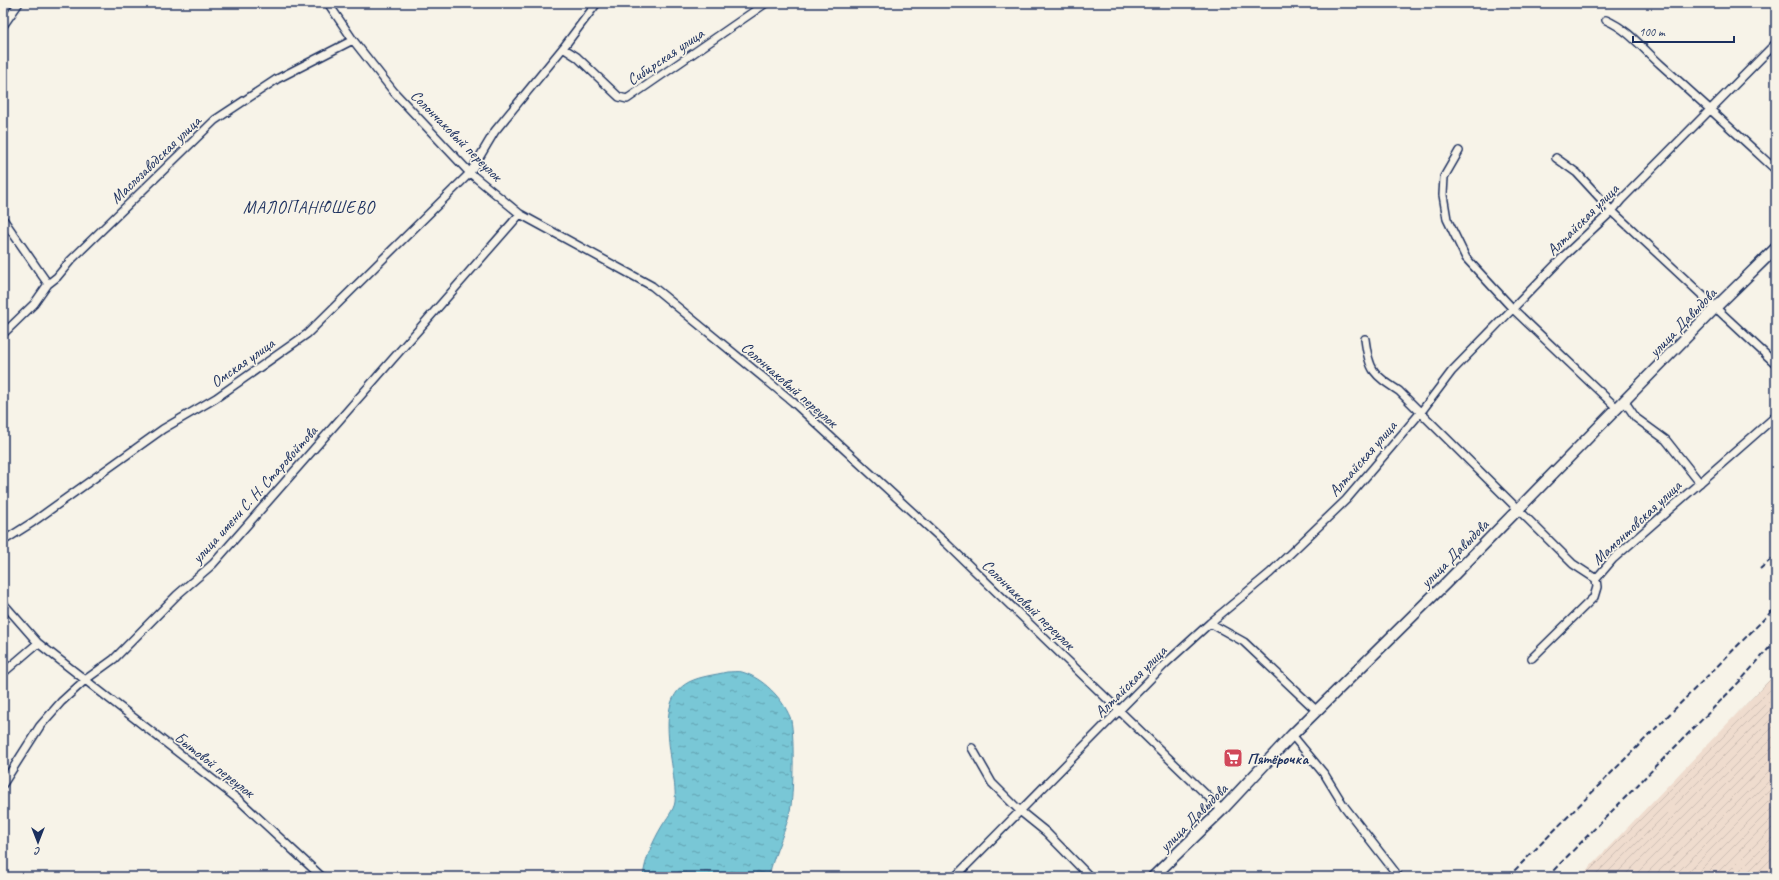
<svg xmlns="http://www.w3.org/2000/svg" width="1779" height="880" font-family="Caveat,sans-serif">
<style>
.industrial{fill:url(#industrial-furrows)}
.water{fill:url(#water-ripples);stroke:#538aa6}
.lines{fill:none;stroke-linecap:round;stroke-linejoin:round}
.street-casing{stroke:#1b2f5e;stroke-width:10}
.secondary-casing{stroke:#1b2f5e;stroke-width:13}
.street{stroke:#f7f3e8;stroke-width:7}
.secondary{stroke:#f7f3e8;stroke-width:10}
.rail{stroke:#1b2f5e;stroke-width:2;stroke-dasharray:6 3;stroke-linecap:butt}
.labels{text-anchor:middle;stroke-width:3.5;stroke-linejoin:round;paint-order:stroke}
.street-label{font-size:16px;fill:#1b2f5e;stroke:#f7f3e8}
.poi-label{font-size:16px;font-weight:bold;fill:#1b2f5e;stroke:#f7f3e8;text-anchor:start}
.neighbourhood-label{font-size:17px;letter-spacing:1px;fill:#1b2f5e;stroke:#f7f3e8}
</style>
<defs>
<pattern id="industrial-furrows" width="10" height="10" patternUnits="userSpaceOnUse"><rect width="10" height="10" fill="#efdcce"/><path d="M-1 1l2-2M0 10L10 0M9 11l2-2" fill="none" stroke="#ccbdb3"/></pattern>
<pattern id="water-ripples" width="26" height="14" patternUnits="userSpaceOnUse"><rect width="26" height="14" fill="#79c7d6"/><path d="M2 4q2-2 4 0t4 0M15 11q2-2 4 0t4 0" fill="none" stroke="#62a2b1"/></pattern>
</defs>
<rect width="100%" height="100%" fill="#f7f3e8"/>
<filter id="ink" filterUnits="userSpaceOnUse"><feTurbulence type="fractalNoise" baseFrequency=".025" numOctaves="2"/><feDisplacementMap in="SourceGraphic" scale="8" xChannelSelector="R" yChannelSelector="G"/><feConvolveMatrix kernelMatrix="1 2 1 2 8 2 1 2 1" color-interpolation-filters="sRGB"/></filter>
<g filter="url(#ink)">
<!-- industrial -->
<path class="industrial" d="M1776 673V877H1580Z"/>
<!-- water -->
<path class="water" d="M727 672C732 672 738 671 742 672 763 678 782 698 790 717 795 729 793 792 791 806 787 830 774 852 769 876L768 877H643C645 859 653 841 662 826 666 819 674 810 675 802 678 769 650 702 689 682 701 676 715 675 727 672Z"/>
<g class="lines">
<!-- street casing -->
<g class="street-casing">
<path id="street" d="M328 3 353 40 394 92 470 173 520 214 652 286 793 402 947 544 1222 810
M1606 20C1629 30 1642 48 1660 64 1699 99 1738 135 1776 170
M3 26 19 3
M563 48 577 57 619 97 627 99 766 3
M1459 151 1444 177 1443 195 1447 219 1466 258 1513 309 1618 409
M1556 158 1577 173 1612 211 1776 364
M3 219 48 284
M3 334 34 304 48 284 57 277 71 260 215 120 277 79 353 40
M1365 339C1369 371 1373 374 1399 391L1573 564 1596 579
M1625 402 1636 418 1666 440 1700 483
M3 541 33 522 163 429 216 398 307 334 470 173 495 131 563 48 597 3
M3 603 38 643 239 800 322 877
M1210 623 1244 642 1317 711
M1532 658 1594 597 1597 587 1596 579 1613 559 1776 416
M3 673 38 643
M1292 735 1325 775 1344 806 1399 877
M972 748 992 783 1020 811 1046 832 1090 877
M3 784 40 726 61 702 85 680 114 659 177 595 213 564 520 214
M955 877 1165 664 1210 623 1270 573 1346 500 1421 412 1452 371 1565 255 1612 211 1621 200 1776 43"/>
</g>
<!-- secondary casing -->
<g class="secondary-casing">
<path id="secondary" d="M1153 877 1222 810 1292 735 1445 584 1715 308 1776 248"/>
</g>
<!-- street -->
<use href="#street" class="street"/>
<!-- secondary -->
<use href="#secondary" class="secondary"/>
<!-- rail -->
<path class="rail" d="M1760 569 1776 555
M1508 877 1776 607
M1547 877 1742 679 1776 640"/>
</g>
</g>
<!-- icons -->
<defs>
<g id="supermarket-square" transform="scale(1)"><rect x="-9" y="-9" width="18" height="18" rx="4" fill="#d1495b" stroke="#f7f3e8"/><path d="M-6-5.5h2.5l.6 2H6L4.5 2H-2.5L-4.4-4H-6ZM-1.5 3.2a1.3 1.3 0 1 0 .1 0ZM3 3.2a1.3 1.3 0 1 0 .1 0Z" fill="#fff"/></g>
</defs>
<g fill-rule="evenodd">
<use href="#supermarket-square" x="1233" y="758"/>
</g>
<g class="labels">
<!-- street labels -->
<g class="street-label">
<text transform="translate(665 56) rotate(-34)" y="6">Сибирская улица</text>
<text transform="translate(457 135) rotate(45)" y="6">Солончаковый переулок</text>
<text transform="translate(155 159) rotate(-44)" y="6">Маслозаводская улица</text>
<text transform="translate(1582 219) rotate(-45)" y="6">Алтайская улица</text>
<text transform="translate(1682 322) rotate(-46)" y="6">улица Давыдова</text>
<text transform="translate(242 362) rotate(-35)" y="6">Омская улица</text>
<text transform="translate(790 384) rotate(41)" y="6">Солончаковый переулок</text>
<text transform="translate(1362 458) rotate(-49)" y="6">Алтайская улица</text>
<text transform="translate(254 494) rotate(-48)" y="6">улица имени С. Н. Старовойтова</text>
<text transform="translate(1636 522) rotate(-43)" y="6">Мамонтовская улица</text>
<text transform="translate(1454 553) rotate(-45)" y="6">улица Давыдова</text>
<text transform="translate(1029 604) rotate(44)" y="6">Солончаковый переулок</text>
<text transform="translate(1130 681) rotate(-45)" y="6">Алтайская улица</text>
<text transform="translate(215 764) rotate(38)" y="6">Бытовой переулок</text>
<text transform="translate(1193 817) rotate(-45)" y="6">улица Давыдова</text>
</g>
<!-- poi labels -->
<g class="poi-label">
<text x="1247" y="764">Пятёрочка</text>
</g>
<!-- neighbourhood labels -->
<g class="neighbourhood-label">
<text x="309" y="213">МАЛОПАНЮШЕВО</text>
</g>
</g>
<!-- margin -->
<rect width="1779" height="880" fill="none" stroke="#f7f3e8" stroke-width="16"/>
<rect x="8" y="8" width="1763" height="864" fill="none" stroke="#1b2f5e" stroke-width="1.5" filter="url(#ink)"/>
<!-- north arrow -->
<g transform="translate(38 842) rotate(180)" stroke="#f7f3e8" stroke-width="3" paint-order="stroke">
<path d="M0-3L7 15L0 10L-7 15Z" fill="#1b2f5e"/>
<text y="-6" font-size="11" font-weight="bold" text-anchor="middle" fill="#1b2f5e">С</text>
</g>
<!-- scale -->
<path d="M1633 36v6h101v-6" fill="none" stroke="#1b2f5e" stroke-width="2"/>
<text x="1639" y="36" font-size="12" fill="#1b2f5e" stroke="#f7f3e8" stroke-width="3" paint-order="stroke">100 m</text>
</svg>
